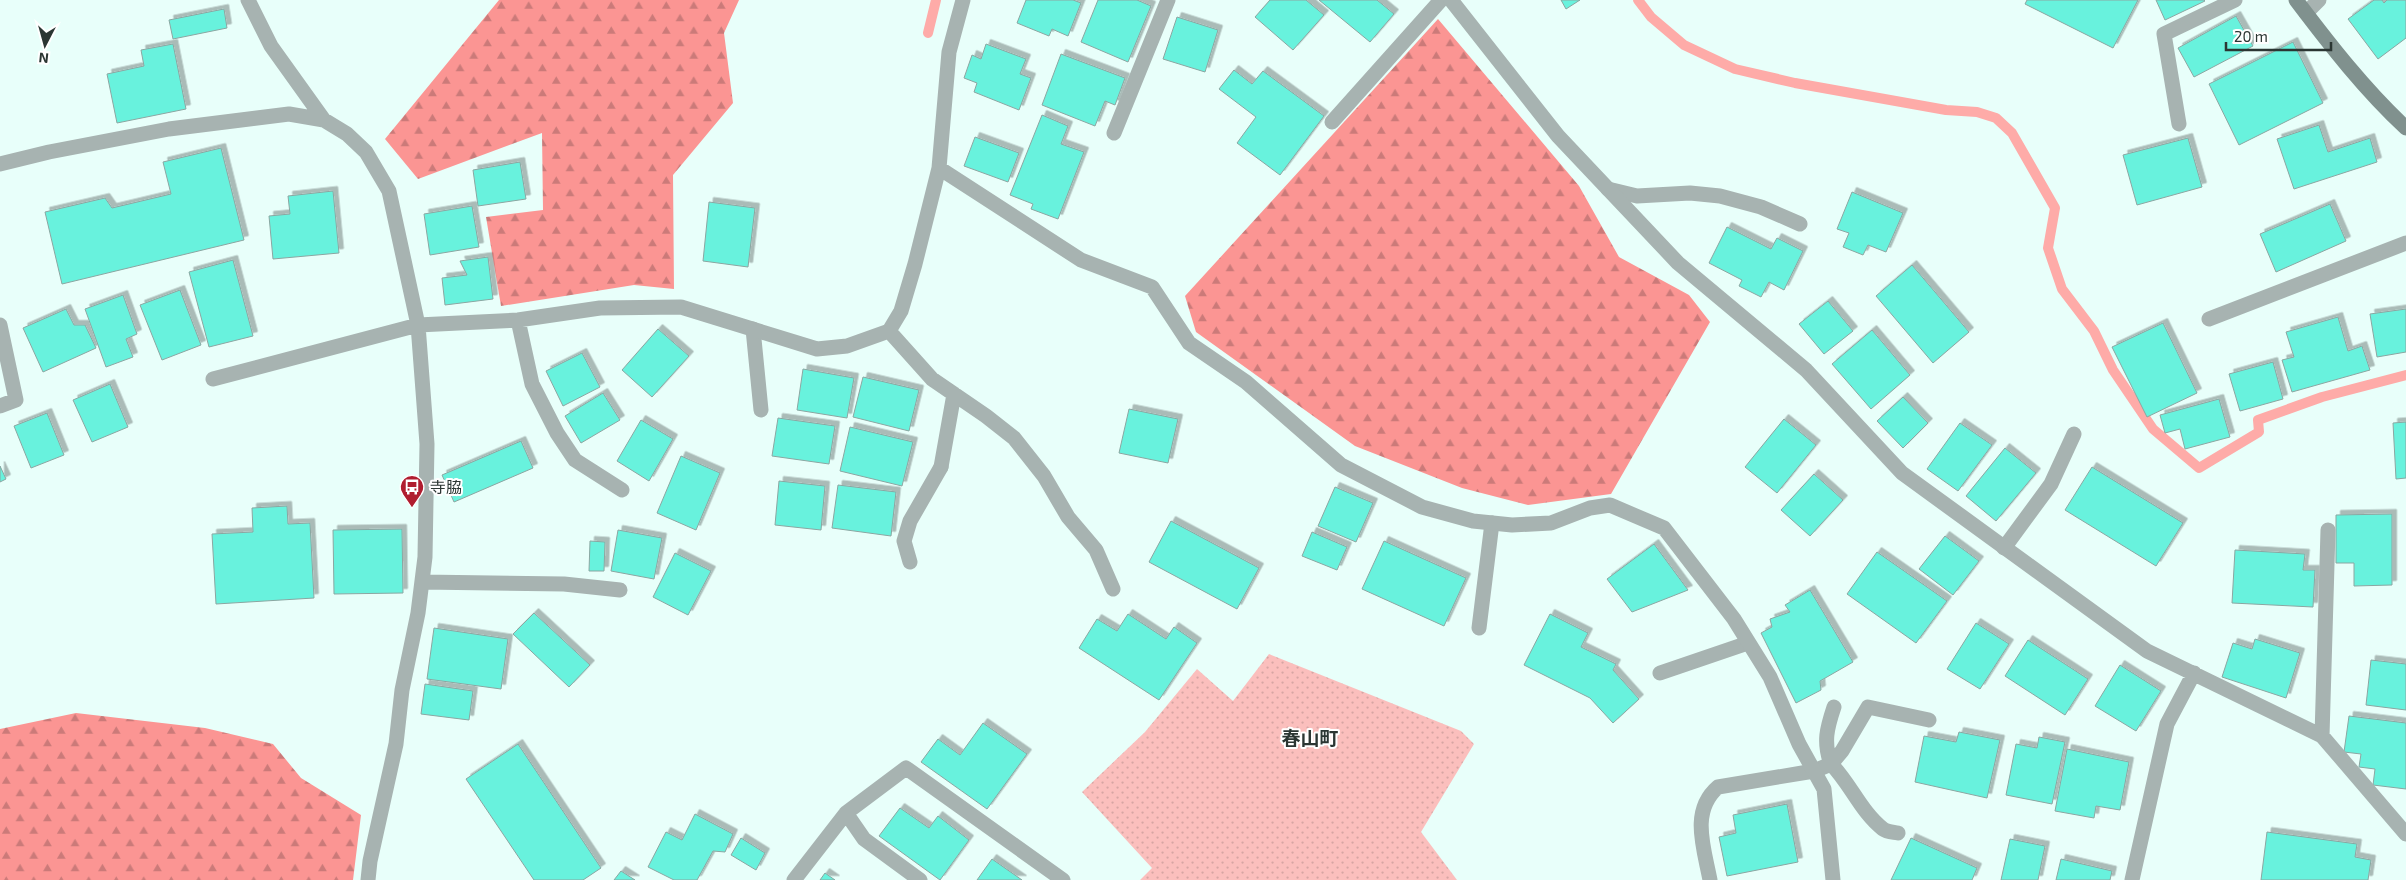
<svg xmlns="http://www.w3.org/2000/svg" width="2406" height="880" font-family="'Exo 2','Noto Sans JP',sans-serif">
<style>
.grass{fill:url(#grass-dots)}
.forest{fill:url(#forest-firs)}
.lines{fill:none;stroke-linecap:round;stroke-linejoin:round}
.stream{stroke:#feaba8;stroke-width:10}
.building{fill:#68f2dd;stroke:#8ba6a1;filter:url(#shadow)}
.lane{stroke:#a7b3b1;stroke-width:15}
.street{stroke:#a7b3b1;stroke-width:15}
.secondary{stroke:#80918e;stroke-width:15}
.labels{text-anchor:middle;stroke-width:4;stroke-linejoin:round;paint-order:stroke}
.poi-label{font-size:16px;fill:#2b3633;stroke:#fff;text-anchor:start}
.quarter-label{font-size:19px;font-weight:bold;fill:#2b3633;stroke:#fff}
</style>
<defs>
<pattern id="grass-dots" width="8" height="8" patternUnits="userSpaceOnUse" patternTransform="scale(1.25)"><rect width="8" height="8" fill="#fbbfbd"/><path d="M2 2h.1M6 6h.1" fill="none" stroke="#d7a5a3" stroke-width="1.8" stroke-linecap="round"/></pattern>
<pattern id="forest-firs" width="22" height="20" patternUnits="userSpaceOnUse" patternTransform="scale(1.25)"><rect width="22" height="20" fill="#fb9593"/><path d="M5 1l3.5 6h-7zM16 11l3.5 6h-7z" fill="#cb7a79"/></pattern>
<filter id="shadow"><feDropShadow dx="4.5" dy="-4.5" stdDeviation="0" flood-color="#0004"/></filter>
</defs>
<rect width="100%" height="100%" fill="#e8fffa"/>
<!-- grass -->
<path class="grass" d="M1269 654 1461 731 1474 744 1421 832 1457 880H1140L1152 868 1082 792 1145 732 1197 669 1233 701Z"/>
<!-- forest -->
<path class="forest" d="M499 0H739L724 33 733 103 673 175 674 289 634 285 501 306 486 217 543 210 542 133 418 179 385 139Z
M1438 19 1579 186 1619 257 1689 295 1710 322 1611 494 1528 505 1462 488 1355 446 1196 332 1185 296Z
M76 713 205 728 273 744 301 778 361 815 353 880H0V729Z"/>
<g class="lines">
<!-- stream -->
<path class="stream" d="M1638 0 1651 17 1684 45 1735 69 1795 83 1946 110 1977 112 1996 118 2012 133 2055 208 2048 248 2062 289 2094 331 2113 370 2153 429 2199 468 2259 432 2258 420 2322 397 2406 375
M928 33 936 0"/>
</g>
<!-- building -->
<path class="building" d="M1026 0H1073L1081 3 1068 36 1052 29 1049 36 1017 23Z
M1098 0H1137L1151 6 1128 62 1081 42Z
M1270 0H1306L1324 15 1293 50 1255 17Z
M1319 0H1377L1394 14 1370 42Z
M1561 0H1580L1566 9Z
M2027 0H2138L2113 48 2025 4Z
M2156 0H2204L2205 1 2165 20Z
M2374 0H2382L2384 3 2387 0H2406V38L2378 59 2348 19Z
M224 9 227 28 173 39 169 20Z
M2236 16 2253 46 2194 77 2178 48Z
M1177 17 1218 30 1205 72 1163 59Z
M2293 42 2323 103 2239 145 2209 84Z
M173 44 186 109 117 123 107 74 144 66 141 50Z
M986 44 1026 59 1020 74 1031 78 1019 110 974 92 977 83 964 78 972 55 981 59Z
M1061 54 1125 78 1115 105 1105 101 1095 126 1042 105Z
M1234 70 1252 84 1263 71 1324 116 1280 175 1237 143 1256 117 1219 89Z
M1042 115 1068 126 1061 144 1084 152 1058 219 1031 209 1033 204 1010 195Z
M2319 125 2328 152 2370 138 2377 162 2294 189 2277 139Z
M975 137 1019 153 1008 182 964 166Z
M2188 138 2202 187 2137 205 2123 155Z
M221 148 244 240 62 284 45 212 105 198 112 208 171 194 163 162Z
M520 162 526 199 478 206 473 170Z
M333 191 339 253 273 259 269 216 290 214 288 196Z
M1852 192 1903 213 1886 252 1868 245 1863 255 1843 247 1849 233 1837 229Z
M709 202 755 208 748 267 703 261Z
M2330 204 2346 241 2276 272 2260 234Z
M472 206 479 247 430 255 424 214Z
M1727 227 1771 249 1777 238 1803 251 1784 290 1769 282 1761 297 1739 286 1742 280 1709 263Z
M488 257 493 299 445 305 442 278 467 275 460 261Z
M233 260 253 336 209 347 189 272Z
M1912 265 1969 332 1933 363 1876 296Z
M180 290 201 345 162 360 140 305Z
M123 295 137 334 126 339 133 357 106 367 85 309Z
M1828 301 1853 331 1824 354 1799 324Z
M66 309 74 325H85L96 348 43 372 23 328Z
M2406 309V352L2377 357 2370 314Z
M2338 317 2348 351 2362 346 2370 370 2292 392 2282 360 2294 357 2286 332Z
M2163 323 2197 393 2147 417 2112 347Z
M658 329 689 356 652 397 622 370Z
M1872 330 1910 375 1871 409 1832 364Z
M582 353 600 387 563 406 546 371Z
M2273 362 2283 399 2240 411 2229 374Z
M803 369 854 378 847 418 797 410Z
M863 377 919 390 909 431 853 417Z
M110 384 128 427 92 442 73 400Z
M603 393 620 420 581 443 565 416Z
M1903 397 1928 423 1903 448 1877 421Z
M2219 399 2230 437 2185 449 2180 429 2165 433 2160 415Z
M1129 409 1178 419 1168 463 1119 453Z
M47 413 64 455 31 468 14 426Z
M778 418 835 426 829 464 772 456Z
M1784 419 1816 445 1777 493 1745 467Z
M641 420 673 439 649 481 617 461Z
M2406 422V478L2396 479 2393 423Z
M1960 423 1992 445 1958 491 1927 469Z
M850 427 913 442 902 486 840 471Z
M521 441 533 468 454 502 442 475Z
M2005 448 2036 473 1996 521 1966 496Z
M681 456 720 473 696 530 657 513Z
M0 466 6 479 0 482Z
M2092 467 2183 523 2156 566 2065 510Z
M1814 474 1843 500 1810 536 1781 510Z
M779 481 825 486 821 530 775 525Z
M838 485 896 492 891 536 832 528Z
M1335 487 1373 503 1356 542 1318 526Z
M287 506 288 524 310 523 314 598 216 604 212 534 253 532 252 508Z
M2392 514V585L2354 586V563H2336V515Z
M1171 521 1259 568 1237 609 1149 562Z
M402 529 403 593 334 594 333 530Z
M618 530 662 538 654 579 611 571Z
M1312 532 1347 547 1337 570 1302 556Z
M1945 536 1979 561 1953 595 1919 569Z
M590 541 605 542 604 571H589Z
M1384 541 1466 578 1444 626 1362 589Z
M1654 544 1688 590 1632 612 1607 579Z
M2235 550 2305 554 2303 570H2315L2313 607 2232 603Z
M1877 552 1947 601 1916 643 1847 594Z
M675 553 711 571 688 615 653 597Z
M1810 590 1853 662 1820 681 1821 690 1796 703 1761 633 1772 627 1770 619 1790 612 1785 605Z
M534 613 590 665 569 687 513 634Z
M1128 614 1166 639 1174 627 1197 643 1159 700 1079 648 1097 619 1117 631Z
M1550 614 1588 633 1581 647 1616 664 1613 670 1639 699 1613 723 1590 698 1524 665Z
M1976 623 2009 644 1980 689 1947 669Z
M434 628 508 639 501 689 427 679Z
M2255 639 2300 653 2286 698 2222 677 2233 643 2252 649Z
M2028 640 2088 679 2065 715 2005 676Z
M2371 660 2406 664V710L2366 705Z
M2120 665 2161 691 2136 731 2095 706Z
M425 684 473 691 469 720 421 714Z
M2349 716 2406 723V789L2373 785 2375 769 2359 767 2361 754 2344 752Z
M983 723 1027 754 987 809 921 762 938 739 960 755Z
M1959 732 2000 740 1987 798 1915 782 1924 736 1956 742Z
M2039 737 2065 742 2052 804 2006 795 2016 744 2037 748Z
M518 744 601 868 583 880H534L466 779Z
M2067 749 2129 762 2120 810 2096 806 2094 818 2055 811Z
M1787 804 1798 862 1727 876 1719 837 1736 833 1733 815Z
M900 808 929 828 938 816 969 840 940 880 879 836Z
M695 814 733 834 725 852 713 851 697 880H674L648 867 666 832 682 840Z
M2267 832 2357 844 2355 857 2371 860 2368 880H2261Z
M741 838 765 853 756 870 731 855Z
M1911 838 1977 868 1972 880H1891Z
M2010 839 2045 846 2038 880H2001Z
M992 859 1022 880H977Z
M2061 859 2112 871 2110 880H2056Z
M621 871 635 880H614Z
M825 873 835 880H820Z"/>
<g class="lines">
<!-- lane -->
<path class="lane" d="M2306 13 2319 0
M1332 122 1441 0
M2179 124 2164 34 2235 0
M1608 189 1637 196 1690 193 1720 196 1761 207 1800 224
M753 329 761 410
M2004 548 2051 484 2074 434
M910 562 904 541 910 521 941 467
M1479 628 1492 523
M1660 673 1748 643
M1834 707C1827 728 1823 742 1831 764L1842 751 1868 707 1929 720
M1710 880C1704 848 1690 811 1718 787L1814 771 1831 764C1850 783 1861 812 1883 829 1887 832 1893 832 1898 833"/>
<!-- street -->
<path class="street" d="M248 0 271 46 324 120
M1451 0 1558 136 1678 263 1806 370 1902 473 2147 651 2322 736 2406 834
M1114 133 1168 0
M0 164 49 152 169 129 289 114 324 120 347 134 366 152 389 191 418 325 427 444 425 557 418 613 402 690 396 744 370 861 368 880
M939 168 1081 260 1152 287 1189 343 1246 382 1341 465 1422 507 1473 521 1512 525 1551 523 1590 508 1610 505 1664 528 1734 619 1770 677 1799 744 1824 789 1833 880
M2209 319 2406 243
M518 320 532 384 557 433 575 460 622 490
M0 325 16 400 0 406
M889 331 932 379 986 416 1014 438 1044 476 1068 517 1096 550 1113 589
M213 379 418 325 518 320 600 308 681 307 817 349 847 346 889 331 901 311 915 264 939 168 949 52 963 0
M941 467 954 394
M422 582 564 584 620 590
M2322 736 2328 530
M846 813 864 839 920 880
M794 880 846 813 906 768 1063 880
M2132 880 2167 724 2194 673"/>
<!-- secondary -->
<path class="secondary" d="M2296 0C2330 45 2365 90 2406 128"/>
</g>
<!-- icons -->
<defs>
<g id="bus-pin" transform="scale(1.25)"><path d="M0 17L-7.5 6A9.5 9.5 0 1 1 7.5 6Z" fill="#b01d2f" stroke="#fff"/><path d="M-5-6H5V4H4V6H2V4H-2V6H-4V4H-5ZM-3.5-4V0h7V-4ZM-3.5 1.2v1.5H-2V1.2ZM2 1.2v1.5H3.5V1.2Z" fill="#fff"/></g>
</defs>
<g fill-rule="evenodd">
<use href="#bus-pin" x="412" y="487"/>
</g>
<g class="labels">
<!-- poi labels -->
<g class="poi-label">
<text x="430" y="493">寺脇</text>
</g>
<!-- quarter labels -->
<g class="quarter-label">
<text x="1310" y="745">春山町</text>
</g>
</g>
<!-- north arrow -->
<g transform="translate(45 45) rotate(186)" stroke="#ffffff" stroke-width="4" paint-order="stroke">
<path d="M0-4L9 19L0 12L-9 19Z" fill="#2b3633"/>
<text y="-8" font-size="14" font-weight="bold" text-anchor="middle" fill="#2b3633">N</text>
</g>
<!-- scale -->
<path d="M2226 42v8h105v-8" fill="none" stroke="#2b3633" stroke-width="2.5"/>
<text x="2234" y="42" font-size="15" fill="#2b3633" stroke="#ffffff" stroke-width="4" paint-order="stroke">20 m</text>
</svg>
